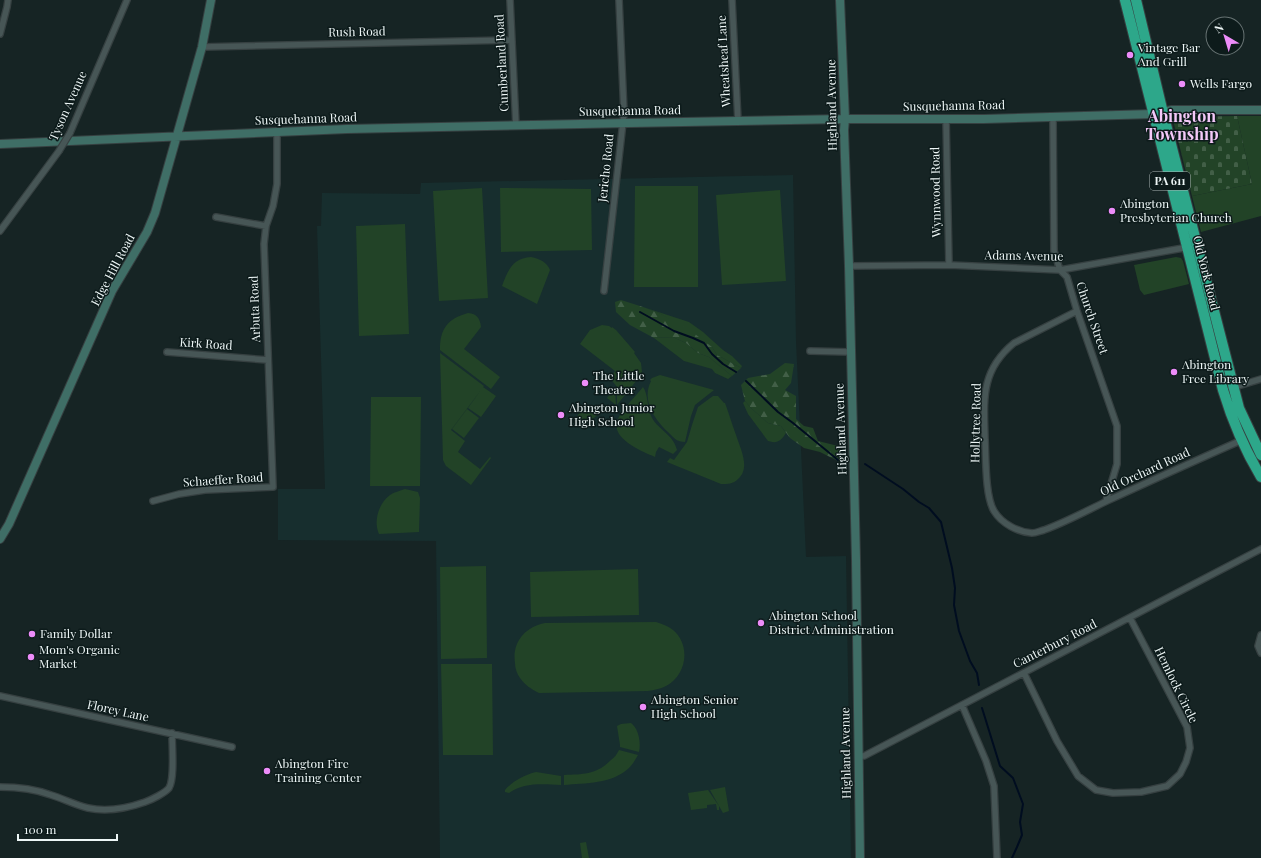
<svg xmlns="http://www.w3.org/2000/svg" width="1261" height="858" font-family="'Playfair Display',serif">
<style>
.built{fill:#172e2e}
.green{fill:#224327}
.forest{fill:url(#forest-firs)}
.cemetery{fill:url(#cemetery-stones)}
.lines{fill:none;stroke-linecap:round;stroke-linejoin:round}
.stream{stroke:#000d20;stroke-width:2}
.street-casing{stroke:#364041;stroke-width:8}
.secondary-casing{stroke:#364041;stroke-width:10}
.highway-casing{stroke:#364041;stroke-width:12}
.street{stroke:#475656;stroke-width:5.5}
.secondary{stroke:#3f6e66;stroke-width:8}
.highway{stroke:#2da78a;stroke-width:10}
.street-bridge-casing{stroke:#364041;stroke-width:8;stroke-linecap:butt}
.street-bridge{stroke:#475656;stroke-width:5.5}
.poi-dot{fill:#ed8cf9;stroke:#0d1b1b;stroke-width:1.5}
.labels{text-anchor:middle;stroke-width:3;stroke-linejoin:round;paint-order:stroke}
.shield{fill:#0d1b1b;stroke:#aab4b4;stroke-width:1}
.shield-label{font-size:11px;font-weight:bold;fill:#edf6f6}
.street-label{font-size:12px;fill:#edf6f6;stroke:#0d1b1b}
.poi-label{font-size:12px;fill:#edf6f6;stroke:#0d1b1b;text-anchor:start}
.district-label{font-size:16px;font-weight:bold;fill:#f4c9f9;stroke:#0d1b1b}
</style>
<defs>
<pattern id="forest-firs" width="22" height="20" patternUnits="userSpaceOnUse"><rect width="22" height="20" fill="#224327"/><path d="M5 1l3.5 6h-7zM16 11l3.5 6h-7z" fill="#425f47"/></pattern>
<pattern id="cemetery-stones" width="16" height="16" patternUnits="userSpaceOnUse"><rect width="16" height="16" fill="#224327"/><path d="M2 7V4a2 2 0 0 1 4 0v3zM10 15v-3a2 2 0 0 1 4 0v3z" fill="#425f47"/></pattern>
</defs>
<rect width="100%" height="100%" fill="#162424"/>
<!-- built -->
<path class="built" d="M793 175 796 341 806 557 846 556 851 858H440L436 541 278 540V489H325L317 226H321L322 193 420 194 421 183Z"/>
<!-- green -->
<path class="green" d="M1237 116H1261V216L1201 232 1192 196 1252 184Z
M635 186H698V287H634Z
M482 188 488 298 439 301 433 191Z
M500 188 591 189 592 250 501 252Z
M780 190 786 281 722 285 716 195Z
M405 224 409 334 359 336 356 226Z
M531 257C540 259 547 262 550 270L537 304 502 286C508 270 513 258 531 257Z
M1176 257 1181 258 1183 261 1189 284 1144 295 1140 290 1134 265Z
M643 307 689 322 703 332 723 350 732 356 742 366 741 368 717 355 712 347 659 313Z
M468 313C477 314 480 318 481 327L464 349 500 377 491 389 440 350C440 329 447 319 468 313Z
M602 325 609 326 612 328V327L616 330 635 352 634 353 641 363 642 372 640 376 617 405V387L610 378 615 371 580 344 590 330Z
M673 337 686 343 698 353 709 357 732 376 728 379 715 373 712 369 684 361 654 338Z
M440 353 484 386 483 387 496 396 481 417 468 408 481 390 451 430 465 441 458 452 480 469 490 457 491 458 471 485 446 466 443 460Z
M660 375 714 390 695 405 691 416 685 442C677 442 674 438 669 433 655 420 641 401 651 381L650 380 652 378Z
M643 387C648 393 647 409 652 418 657 427 667 432 673 441 675 444 676 447 677 450L673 454 659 447 656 452 655 457C641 451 609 438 618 419 622 409 636 396 643 387Z
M615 388 616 405 607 398Z
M713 396H718L724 403H725C729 414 732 424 736 435 740 448 751 468 738 479 733 484 728 484 721 484L667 462 670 458 674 460 687 442 692 425 698 407Z
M371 397H421L420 486H370Z
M745 401 751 408 768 423 781 426 786 433C781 441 777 444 768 441L748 414 743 403Z
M583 406 598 415 588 422 585 423 577 417Z
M467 409 479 418 464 438 452 429Z
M405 489 418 492 420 498 419 532 379 534C373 521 379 503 390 495 394 492 400 491 405 489Z
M486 566 487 658 441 659 440 567Z
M638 569 639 615 531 617 530 572Z
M656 622C662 624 668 626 673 630 691 645 687 675 666 686 660 689 654 690 648 691L539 693C531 689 525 685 520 678 517 674 515 668 515 663 512 642 525 627 545 623Z
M441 664H492L493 755H443Z
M631 723C639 729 641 743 639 752L620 747V745L617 726 621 724Z
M619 750 638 755C635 760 633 764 629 768 612 784 585 783 564 785V775C584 774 596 775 611 760 615 757 617 754 619 750Z
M536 772 561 776V785C544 784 523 782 509 793L505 792V790C513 781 524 775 536 772Z
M725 787 729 811 723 813 710 790Z
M708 790 719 806V810H717L716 804 707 805V808L691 810 688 793Z
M586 842 589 858H582L580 843Z"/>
<!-- forest -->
<path class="forest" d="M621 300 643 307 659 313 691 331 712 347 717 355 741 368 732 376 709 357 698 353 686 343 673 337 654 338 630 325 616 312 615 302Z
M785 363 794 364 791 383 785 390 796 396V419L804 426 813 428 818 441 842 447V463L820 452 804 448 790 438 781 426 768 423 751 408 745 401 741 385 748 378 770 374Z"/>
<!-- cemetery -->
<path class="cemetery" d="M1237 116 1252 184 1192 196 1173 120 1175 117Z"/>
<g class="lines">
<!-- stream -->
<path class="stream" d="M640 312 674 331 693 338 704 343 712 354 723 364 736 372
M746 381 778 412 793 423 838 460
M865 464 903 489 919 502 929 508 941 522 952 568 955 588 954 605 959 631 970 661 977 673 979 685
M982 708 1000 766 1013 778 1023 804 1020 822 1022 835 1017 847 1012 858"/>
<!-- street casing -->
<g class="street-casing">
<path id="street" d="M510 0 516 126
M732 0 738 121
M0 34 7 7 8 0
M202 47 512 40
M1053 117 1054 251 1060 270 1067 277 1077 311 1117 426V464L1106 501
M946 118 949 265
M70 133 127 0
M216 217 266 226
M0 231 59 151
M849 266 949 265 1060 270 1189 247
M604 291 624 113 619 0
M1077 311 1014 343C980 371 984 400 985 440 986 458 985 496 994 511 1002 524 1018 532 1032 533 1036 533 1040 531 1044 530 1066 522 1086 511 1107 501 1152 480 1197 460 1242 440
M810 351 850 352
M167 352 268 360
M1231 388 1261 379
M153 501 179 494 205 490 273 487 264 244 266 226 273 206 277 184V132
M1261 635 1258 646 1261 653
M1024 673 1057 741 1078 776 1096 790 1113 793 1141 792 1167 786 1180 774 1186 762 1190 748 1187 727 1130 618
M0 696 232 747
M962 705 986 761 994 786 997 858
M859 756H864L1261 549
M0 787C17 787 35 789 51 795 64 799 75 805 88 808 107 812 128 808 145 802 151 800 165 793 169 788 175 778 172 746 172 733"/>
</g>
<!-- secondary casing -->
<g class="secondary-casing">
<path id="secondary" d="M840 0 845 119 844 130 849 266 856 560 860 858
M0 144 347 129 629 123 845 119H984L1153 114 1172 110H1261
M0 539 9 524 112 291 147 232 155 213 202 47 211 0"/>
</g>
<!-- highway casing -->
<g class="highway-casing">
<path id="highway" d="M1125 0 1223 390C1232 420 1245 450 1261 477
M1136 0 1163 113 1239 408 1261 455"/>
</g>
<!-- street -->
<use href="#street" class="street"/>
<!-- secondary -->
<use href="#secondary" class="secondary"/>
<!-- highway -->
<use href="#highway" class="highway"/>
<!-- street-bridge casing -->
<g class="street-bridge-casing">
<path id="street-bridge" d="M59 151 70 133"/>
</g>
<!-- street-bridge -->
<use href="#street-bridge" class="street-bridge"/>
</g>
<!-- markers -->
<g class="poi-dot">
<circle cx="1130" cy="55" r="4"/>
<circle cx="1182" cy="84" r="4"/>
<circle cx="1112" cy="211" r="4"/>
<circle cx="1174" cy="372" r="4"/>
<circle cx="585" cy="383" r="4"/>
<circle cx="561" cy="415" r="4"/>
<circle cx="761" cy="623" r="4"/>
<circle cx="32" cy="634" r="4"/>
<circle cx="31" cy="657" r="4"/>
<circle cx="643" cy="707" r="4"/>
<circle cx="267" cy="771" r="4"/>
</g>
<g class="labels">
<!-- shield labels -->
<rect class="shield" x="1150" y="172" width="40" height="18" rx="3"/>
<g class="shield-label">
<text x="1170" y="185">PA 611</text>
</g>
<!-- street labels -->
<g class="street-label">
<text transform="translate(357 32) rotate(-1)" y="4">Rush Road</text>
<text transform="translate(724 61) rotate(-93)" y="4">Wheatsheaf Lane</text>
<text transform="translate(502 63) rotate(-93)" y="4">Cumberland Road</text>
<text transform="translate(832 105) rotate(-91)" y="4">Highland Avenue</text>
<text transform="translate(68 106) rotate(-66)" y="4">Tyson Avenue</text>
<text transform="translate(954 106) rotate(-1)" y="4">Susquehanna Road</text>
<text transform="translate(630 111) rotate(-1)" y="4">Susquehanna Road</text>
<text transform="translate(306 119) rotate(-2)" y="4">Susquehanna Road</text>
<text transform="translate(606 168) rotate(-84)" y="4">Jericho Road</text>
<text transform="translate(936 192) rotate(-91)" y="4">Wynnwood Road</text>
<text transform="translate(1024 256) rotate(1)" y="4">Adams Avenue</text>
<text transform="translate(113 270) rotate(-62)" y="4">Edge Hill Road</text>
<text transform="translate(1206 273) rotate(76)" y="4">Old York Road</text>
<text transform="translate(255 309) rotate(-92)" y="4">Arbuta Road</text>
<text transform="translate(1092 318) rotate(71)" y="4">Church Street</text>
<text transform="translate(206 344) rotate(4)" y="4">Kirk Road</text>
<text transform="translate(976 423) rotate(-89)" y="4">Hollytree Road</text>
<text transform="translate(841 429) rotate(-92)" y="4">Highland Avenue</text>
<text transform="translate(1145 472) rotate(-25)" y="4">Old Orchard Road</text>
<text transform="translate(223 480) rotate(-4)" y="4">Schaeffer Road</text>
<text transform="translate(1055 644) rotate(-27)" y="4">Canterbury Road</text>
<text transform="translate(1176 685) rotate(64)" y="4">Hemlock Circle</text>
<text transform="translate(118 711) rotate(12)" y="4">Florey Lane</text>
<text transform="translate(846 753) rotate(-91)" y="4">Highland Avenue</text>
</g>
<!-- poi labels -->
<g class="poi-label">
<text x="1138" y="52">Vintage Bar<tspan x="1138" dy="14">And Grill</tspan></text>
<text x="1190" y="88">Wells Fargo</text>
<text x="1120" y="208">Abington<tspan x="1120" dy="14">Presbyterian Church</tspan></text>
<text x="1182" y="369">Abington<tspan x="1182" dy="14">Free Library</tspan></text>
<text x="593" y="380">The Little<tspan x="593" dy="14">Theater</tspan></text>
<text x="569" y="412">Abington Junior<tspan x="569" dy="14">High School</tspan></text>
<text x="769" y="620">Abington School<tspan x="769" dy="14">District Administration</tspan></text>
<text x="40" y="638">Family Dollar</text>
<text x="39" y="654">Mom's Organic<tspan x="39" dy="14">Market</tspan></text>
<text x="651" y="704">Abington Senior<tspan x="651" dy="14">High School</tspan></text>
<text x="275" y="768">Abington Fire<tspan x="275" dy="14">Training Center</tspan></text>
</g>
<!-- district labels -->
<g class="district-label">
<text x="1182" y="122">Abington<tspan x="1182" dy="18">Township</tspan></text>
</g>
</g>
<!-- north arrow -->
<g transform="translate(1225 36) rotate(322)"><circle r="19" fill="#0d1b1b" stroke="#677373"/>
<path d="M0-3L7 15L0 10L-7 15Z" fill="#ed8cf9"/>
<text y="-6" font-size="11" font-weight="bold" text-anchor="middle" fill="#edf6f6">N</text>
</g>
<!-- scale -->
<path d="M18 834v6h99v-6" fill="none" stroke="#edf6f6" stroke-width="2"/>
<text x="24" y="834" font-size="12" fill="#edf6f6" stroke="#0d1b1b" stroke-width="3" paint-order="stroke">100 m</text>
</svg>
